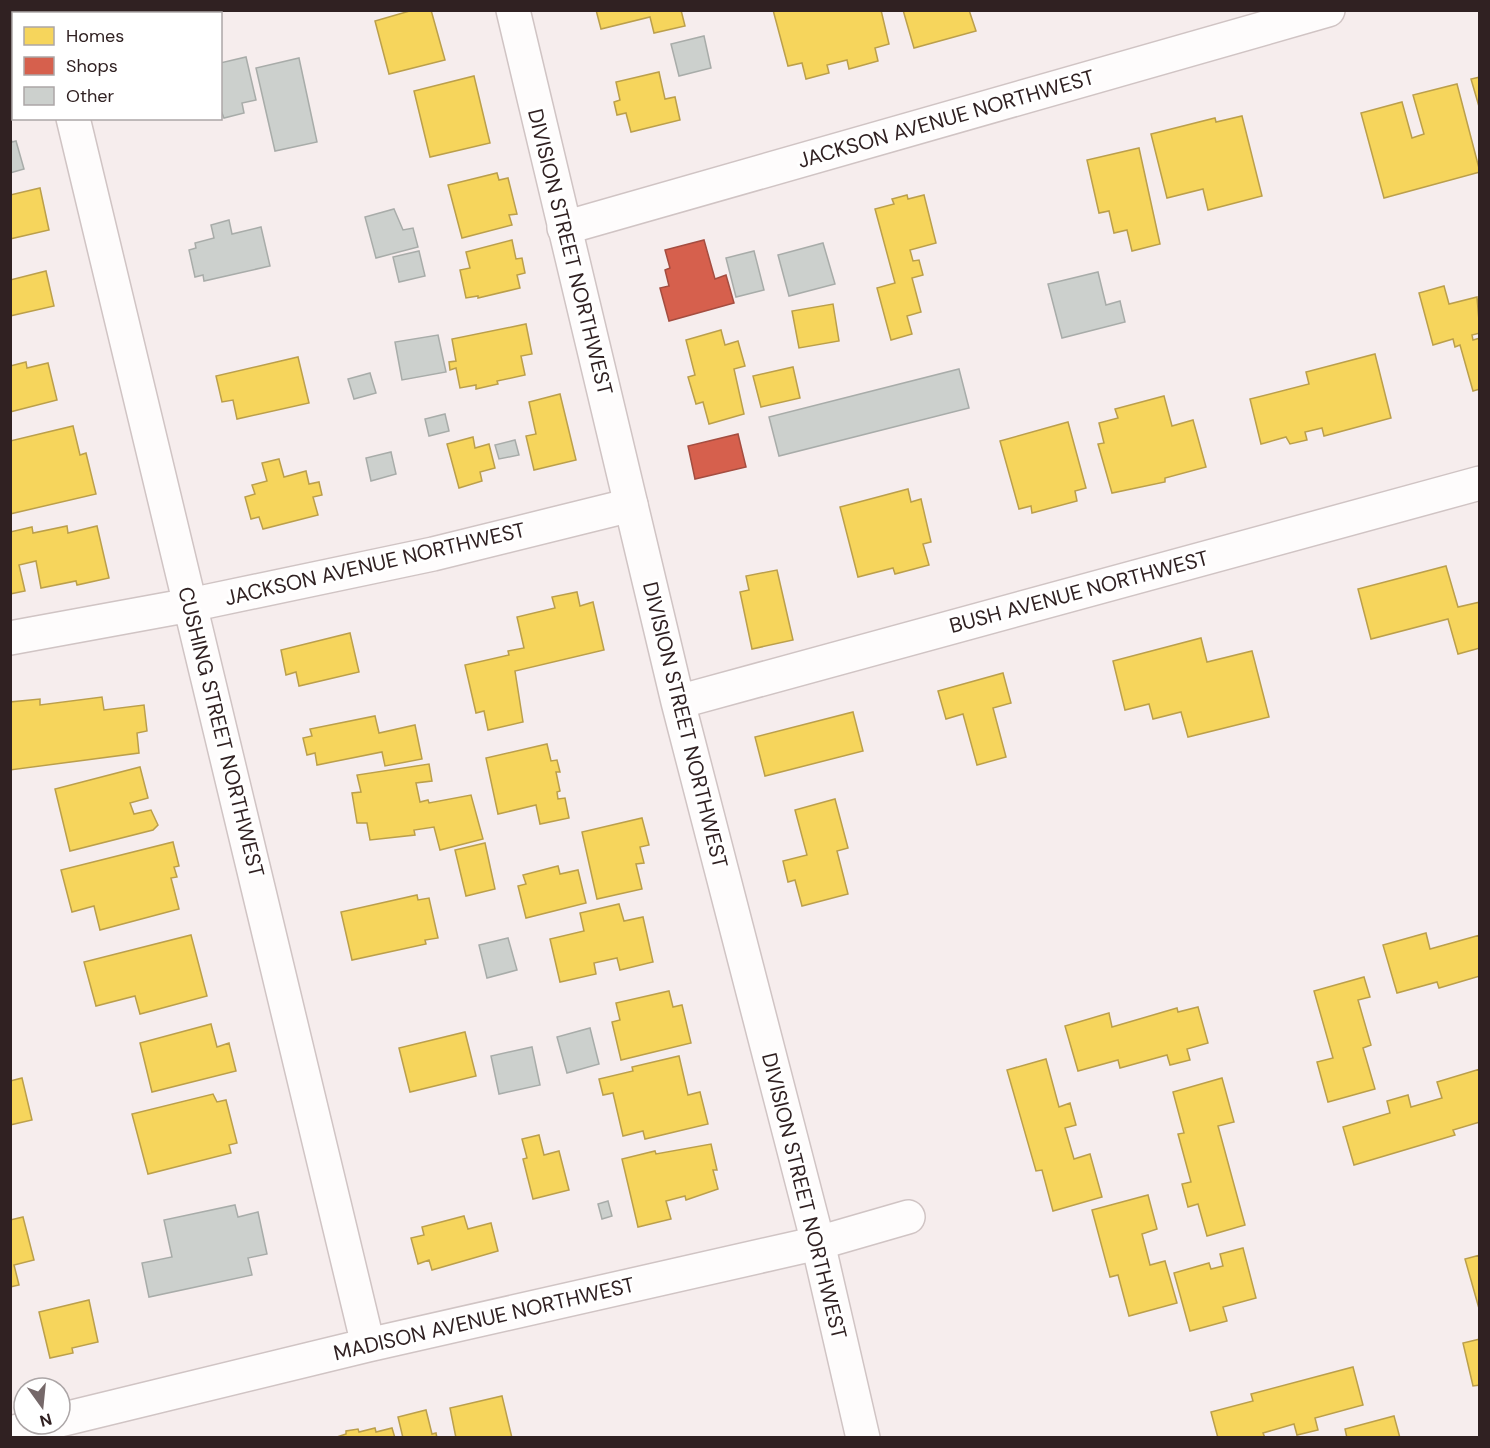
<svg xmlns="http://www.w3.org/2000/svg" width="1490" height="1448" font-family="'DM Sans',sans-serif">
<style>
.homes{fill:#f6d55c;stroke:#bb9f4b;stroke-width:1.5}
.shops{fill:#d6604d;stroke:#a44d40;stroke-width:1.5}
.building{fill:#ccd0cd;stroke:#a8aca9;stroke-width:1.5}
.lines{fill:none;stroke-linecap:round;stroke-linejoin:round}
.street-casing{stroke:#d0c4c4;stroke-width:36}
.secondary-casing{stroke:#d0c4c4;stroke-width:36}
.street{stroke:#fefcfc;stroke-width:33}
.secondary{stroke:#fefcfc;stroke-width:33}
.labels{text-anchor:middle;stroke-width:6;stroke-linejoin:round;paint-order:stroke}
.street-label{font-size:21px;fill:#302122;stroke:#fff}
</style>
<rect width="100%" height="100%" fill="#f6eded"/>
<!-- homes -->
<path class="homes" d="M413 10H431L445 60 389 74 375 21Z
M596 10H681L685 26 654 33 650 17 601 29Z
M773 10H881L889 44 875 48 878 61 849 69 847 60 827 65 829 73 806 79 802 63 788 66Z
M903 10H969L976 31 914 48Z
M659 72 665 99 675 97 680 120 631 132 626 113 617 115 614 102 620 100 616 82Z
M474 76 490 143 430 157 414 91Z
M1480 77V110L1471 79Z
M1457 84 1480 172 1384 198 1361 113 1402 102 1412 138 1424 134 1413 95Z
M1242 116 1262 196 1208 210 1203 189 1167 198 1151 134 1215 118 1216 122Z
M1139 148 1160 244 1132 251 1127 230 1114 233 1109 211 1099 213 1087 160Z
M497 173 499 180 508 178 517 214 509 215 512 225 462 238 448 185Z
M40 188 49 230 10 239V195Z
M907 195 908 199 924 195 936 243 910 250 913 261 919 260 923 275 912 278 921 312 907 316 912 334 891 340 877 288 895 283 875 209 894 204 892 199Z
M512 240 516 259 522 258 525 273 517 275 520 288 478 298V296L466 298 460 270 470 268 466 252Z
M46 271 54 306 10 316V280Z
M1444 286 1449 304 1477 297 1480 333 1472 335 1473 340 1480 338V389L1473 391 1460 345 1455 347 1453 339 1433 345 1419 293Z
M833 304 839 341 799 348 792 311Z
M526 324 532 354 521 356 525 375 497 381 498 384 476 389V385L460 388 456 368 450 370 449 362 456 361 452 339Z
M721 330 725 345 738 341 745 366 734 369 744 414 709 424 703 402 696 404 688 377 695 375 686 340Z
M1375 354 1391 418 1324 436 1322 428 1305 432 1307 440 1290 444 1286 437 1261 444 1250 399 1309 384 1306 372Z
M298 357 309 403 237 419 233 400 222 402 216 376Z
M26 362 27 368 48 363 57 400 10 412V366Z
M793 367 800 398 761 407 753 376Z
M560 394 576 460 534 470 526 436 536 434 529 402Z
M1164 396 1172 426 1193 420 1206 467 1165 478V482L1112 493 1098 444 1104 443 1099 423 1118 418 1115 409Z
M1068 422 1086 488 1075 491 1077 501 1032 513 1031 506 1019 509 1000 441Z
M73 426 80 455 86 453 96 494 10 514V441Z
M473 437 475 448 489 444 495 468 480 472 482 481 459 488 447 444Z
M279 459 284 477 306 471 309 484 319 482 322 495 313 497 318 515 263 529 259 517 251 519 245 497 255 494 252 485 267 481 262 463Z
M908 489 911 502 921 499 931 542 923 544 929 565 895 574 893 568 858 577 840 507Z
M67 526 68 533 97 526 109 578 77 585 76 581 41 588 36 561 19 565 25 591 10 594V532L32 527 33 533Z
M1446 566 1458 607 1480 602V648L1458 654 1448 619 1371 639 1358 589Z
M777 570 793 640 752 649 740 592 749 590 746 576Z
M577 592 580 606 593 602 604 650 515 671 523 722 488 730 484 711 476 713 465 665 509 655 508 651 524 648 517 617 555 608 552 597Z
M350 633 359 672 299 686 296 672 286 675 281 650Z
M1201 638 1207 662 1252 651 1269 717 1188 737 1181 712 1153 719 1149 704 1125 710 1113 661Z
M1003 673 1011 703 993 708 1006 757 977 765 963 714 946 719 938 691Z
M102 697 104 710 144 705 147 731 137 733 139 753 10 770V702L40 699V705Z
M853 712 863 751 765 776 755 737Z
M375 716 379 733 415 725 422 759 385 766 382 752 317 765 315 753 307 755 303 738 312 736 310 729Z
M547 744 551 761 557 760 560 772H556L560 791 557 792 558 799 565 798 569 818 540 824 536 805 498 814 486 758Z
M429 764 432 781 416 783 420 802 428 800 429 803 471 795 483 839 440 850 434 827 414 830 415 835 370 840 367 823H357L352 793 361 792 357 775Z
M140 767 148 798 130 803 134 814 151 810 158 825 153 830 70 851 55 789Z
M835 799 848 848 837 851 848 894 802 906 795 880 788 882 783 861 807 855 795 810Z
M642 818 649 845 640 847 644 863 636 864 642 889 597 899 582 832Z
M173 842 179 866 174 867 177 877 171 878 179 909 100 930 94 906 72 912 61 870Z
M485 843 495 889 466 896 455 850Z
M558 866 560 874 578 870 586 903 526 918 518 886 526 884 523 875Z
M417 895 418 900 429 898 438 938 425 940 426 944 352 960 341 912Z
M619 904 624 921 643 917 653 962 620 970 617 958 594 963 596 974 560 982 550 939 584 931 580 913Z
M1426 933 1430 949 1480 935V976L1439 988 1437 982 1397 993 1383 945Z
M191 935 207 996 140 1014 135 996 96 1006 84 962Z
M1364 977 1370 997 1358 1000 1371 1045 1363 1048 1375 1089 1328 1102 1317 1062 1333 1058 1314 991Z
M669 991 673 1007 682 1005 691 1043 621 1060 612 1022 620 1020 616 1003Z
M1198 1007 1208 1043 1187 1049 1190 1060 1170 1065 1167 1055 1120 1068 1118 1060 1078 1071 1065 1026 1109 1013 1112 1027 1177 1008 1178 1012Z
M211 1024 217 1047 229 1043 236 1071 152 1092 140 1043Z
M465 1032 476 1076 410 1092 399 1048Z
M679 1056 688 1095 700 1092 708 1124 645 1139 643 1131 623 1136 613 1093 603 1095 599 1079 633 1071 632 1067Z
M1046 1059 1059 1107 1070 1103 1076 1125 1065 1128 1074 1159 1090 1154 1102 1197 1053 1211 1042 1170 1036 1171 1007 1070Z
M1480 1069V1122L1453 1130 1455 1135 1354 1165 1343 1127 1390 1113 1387 1101 1408 1095 1411 1107 1442 1098 1437 1082Z
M22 1078 32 1120 10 1125V1081Z
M1222 1078 1234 1122 1218 1126 1245 1225 1207 1236 1198 1204 1188 1207 1182 1184 1191 1182 1178 1134 1184 1133 1173 1092Z
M213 1094 217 1102 226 1100 237 1143 229 1145 231 1153 148 1174 132 1114Z
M539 1135 544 1155 559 1151 569 1190 533 1199 523 1159 527 1158 522 1139Z
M711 1144 717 1170H713L718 1189 686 1200 685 1196 666 1201 671 1219 638 1227 622 1159 655 1151 656 1154Z
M1148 1195 1157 1229 1142 1234 1150 1265 1165 1261 1177 1303 1129 1316 1118 1275 1110 1277 1092 1210Z
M464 1216 468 1229 491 1223 498 1251 432 1270 429 1260 418 1264 411 1238 424 1235 422 1227Z
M23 1217 34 1260 14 1265 19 1285 10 1287V1220Z
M1243 1248 1256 1298 1223 1307 1227 1321 1190 1331 1174 1273 1209 1263 1211 1269 1223 1266 1220 1254Z
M1480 1255V1312L1465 1259Z
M89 1300 98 1342 72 1348 73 1353 50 1358 39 1312Z
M1480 1339V1385L1473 1386 1463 1343Z
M1353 1367 1363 1405 1315 1418 1318 1430 1297 1435 1294 1424 1263 1433 1265 1438H1218L1211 1412 1253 1401 1251 1394Z
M502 1396 512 1438H456L450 1408Z
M426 1410 432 1434 436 1433 437 1438H403L398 1417Z
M1394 1416 1400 1438H1347L1345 1429Z
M375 1428 376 1432 392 1428 395 1438H334L346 1434V1431L358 1429 359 1432Z"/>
<!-- shops -->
<path class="shops" d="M704 240 715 279 726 275 734 303 669 321 660 288 669 286 665 270 670 268 665 250Z
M738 434 746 467 695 479 688 446Z"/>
<!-- building -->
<path class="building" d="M150 10H206V14H150Z
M704 36 711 68 679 76 671 44Z
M246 57 256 100 242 103 244 113 224 118 220 108V63Z
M299 58 317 142 275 151 256 68Z
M10 136 12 142 16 141 24 169 10 173Z
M394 209 403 230 413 228 418 247 376 258 365 217Z
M229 220 232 234 261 227 270 266 204 281 203 275 195 277 189 250 196 248 195 243 214 238 211 225Z
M823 243 835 284 789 296 778 255Z
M419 251 425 276 399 282 393 257Z
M754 251 764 290 736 297 726 258Z
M1098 272 1106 305 1120 301 1125 322 1062 338 1048 284Z
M438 335 446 372 402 380 395 342Z
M959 369 969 408 779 456 769 417Z
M370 373 376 393 354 399 348 379Z
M445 414 449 431 429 436 425 419Z
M515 440 519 455 499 459 495 445Z
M391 452 396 474 371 481 366 458Z
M508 938 517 970 487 978 479 945Z
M590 1028 599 1064 567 1073 557 1037Z
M532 1047 540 1085 499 1094 491 1056Z
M608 1201 612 1216 602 1219 598 1204Z
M235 1205 238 1217 258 1212 267 1254 248 1258 252 1275 149 1297 142 1263 172 1257 164 1220Z"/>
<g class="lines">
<!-- street casing -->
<g class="street-casing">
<path id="street" d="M46 10 47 14
M73 118 368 1345
M564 228 1328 10
M10 638 190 605 433 554 631 505
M60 1420 368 1345 818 1243 908 1217
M10 1433 46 1424"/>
</g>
<!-- secondary casing -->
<g class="secondary-casing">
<path id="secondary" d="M513 10 678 702 818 1243 863 1438
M678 702 1480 483"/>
</g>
<!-- street -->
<use href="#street" class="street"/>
<!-- secondary -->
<use href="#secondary" class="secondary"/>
</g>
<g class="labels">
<!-- street labels -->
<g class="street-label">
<text transform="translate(946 119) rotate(-16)" y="7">JACKSON AVENUE NORTHWEST</text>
<text transform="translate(570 252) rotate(76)" y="7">DIVISION STREET NORTHWEST</text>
<text transform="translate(375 564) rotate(-13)" y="7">JACKSON AVENUE NORTHWEST</text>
<text transform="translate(1079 592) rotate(-15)" y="7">BUSH AVENUE NORTHWEST</text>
<text transform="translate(685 725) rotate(76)" y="7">DIVISION STREET NORTHWEST</text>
<text transform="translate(221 732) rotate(76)" y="7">CUSHING STREET NORTHWEST</text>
<text transform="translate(804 1196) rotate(76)" y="7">DIVISION STREET NORTHWEST</text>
<text transform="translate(484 1319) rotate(-13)" y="7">MADISON AVENUE NORTHWEST</text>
</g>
</g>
<!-- border -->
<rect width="1490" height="1448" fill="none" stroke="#302122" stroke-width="24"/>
<!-- legend -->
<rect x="12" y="12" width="210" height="108" fill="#ffffff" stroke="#aca6a7" stroke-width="1.5"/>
<rect x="24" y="27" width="30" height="18" fill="#f6d55c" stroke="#aca6a7" stroke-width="1.5"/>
<text x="66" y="42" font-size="18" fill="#302122">Homes</text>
<rect x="24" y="57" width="30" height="18" fill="#d6604d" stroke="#aca6a7" stroke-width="1.5"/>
<text x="66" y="72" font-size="18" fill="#302122">Shops</text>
<rect x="24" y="87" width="30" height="18" fill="#ccd0cd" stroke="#aca6a7" stroke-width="1.5"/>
<text x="66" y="102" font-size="18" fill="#302122">Other</text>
<!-- north arrow -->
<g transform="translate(42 1406) rotate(165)"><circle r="28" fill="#ffffff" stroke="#aca6a7" stroke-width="1.5"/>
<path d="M0-4.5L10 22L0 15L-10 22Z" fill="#756869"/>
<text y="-9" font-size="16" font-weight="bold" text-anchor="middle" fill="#302122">N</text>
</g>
</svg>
